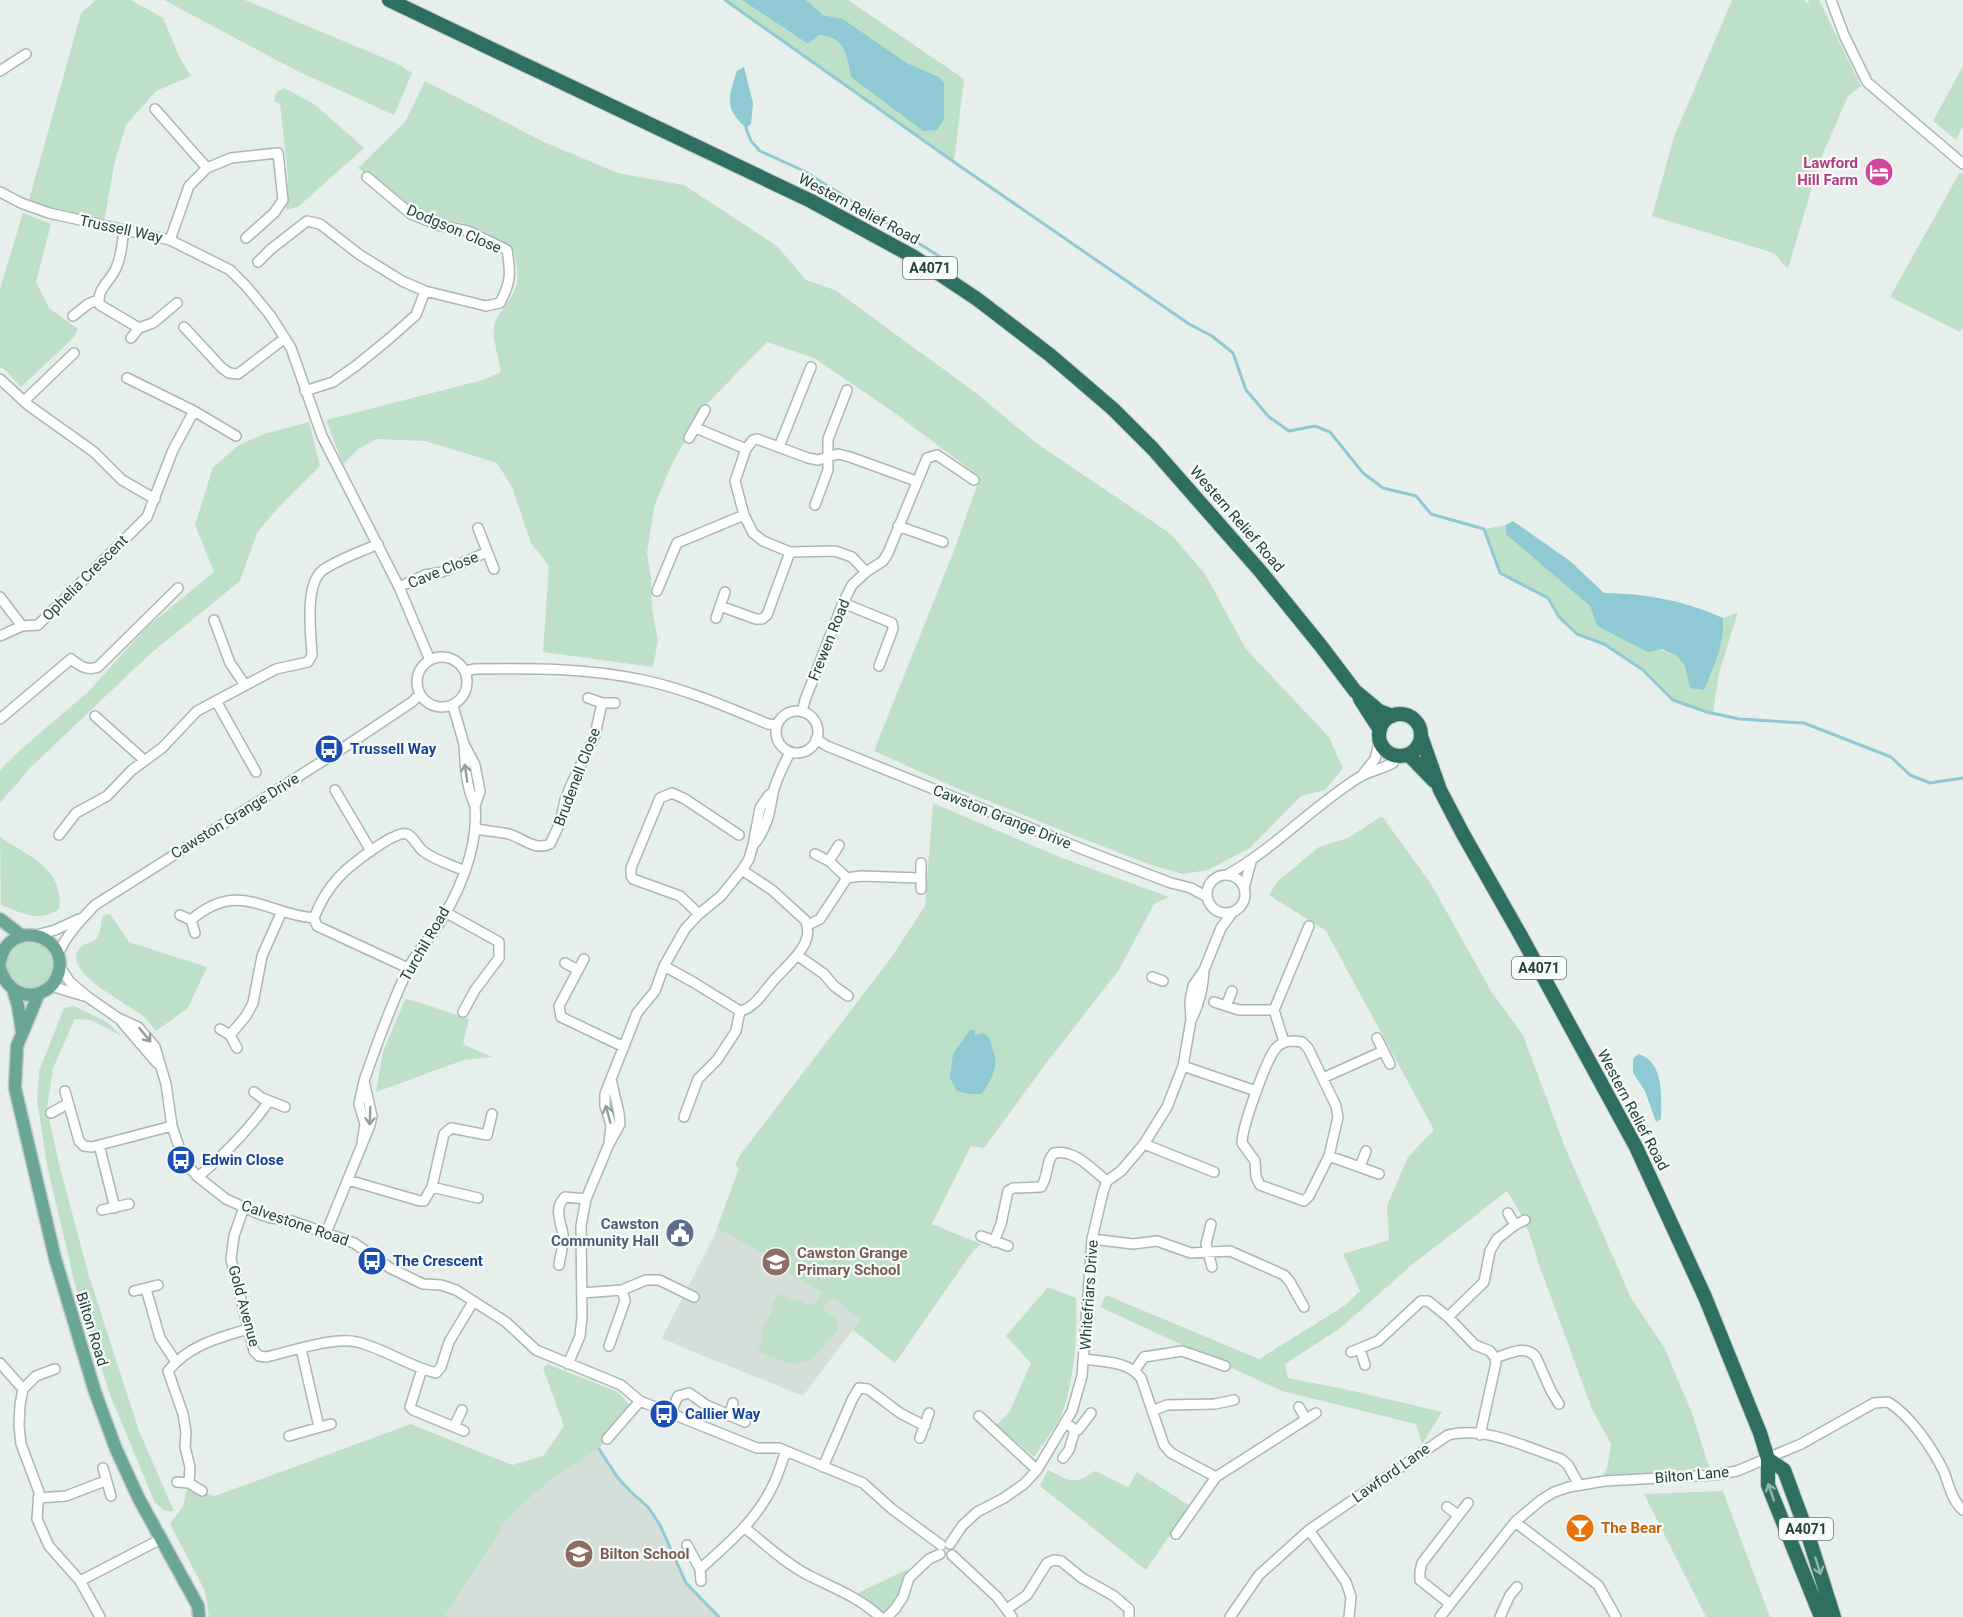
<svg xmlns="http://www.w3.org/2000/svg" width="1963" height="1617" font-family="Roboto,sans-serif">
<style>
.built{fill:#d4dfda}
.green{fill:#bfe0c8}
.water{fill:#8ec9d4}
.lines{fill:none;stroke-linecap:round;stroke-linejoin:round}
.stream{stroke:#8ec9d4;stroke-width:3}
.minor-casing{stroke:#a8b8b2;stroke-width:12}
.major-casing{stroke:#c2cac8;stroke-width:15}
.highway-casing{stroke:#c2cac8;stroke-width:16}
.minor{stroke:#fff;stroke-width:9}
.major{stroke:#6aa596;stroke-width:12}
.highway{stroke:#2f6f62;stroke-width:14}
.oneway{stroke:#92a09c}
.oneway2{stroke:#93b5ae}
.labels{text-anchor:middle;stroke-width:4.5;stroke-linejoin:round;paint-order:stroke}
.shield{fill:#f7fbf9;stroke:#637a73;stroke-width:1.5}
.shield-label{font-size:14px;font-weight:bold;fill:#24423a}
.hotel-label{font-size:15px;font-weight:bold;fill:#b23c85;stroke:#f7fbf9;text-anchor:end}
.street-label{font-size:15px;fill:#24423a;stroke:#f7fbf9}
.transit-label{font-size:15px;font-weight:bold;fill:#164399;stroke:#f7fbf9;text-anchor:start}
.service-label{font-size:15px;font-weight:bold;fill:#4e5e75;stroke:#f7fbf9;text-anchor:end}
.education-label{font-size:15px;font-weight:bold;fill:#785e54;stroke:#f7fbf9;text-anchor:start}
.food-label{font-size:15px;font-weight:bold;fill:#c56008;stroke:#f7fbf9;text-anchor:start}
</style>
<rect width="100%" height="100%" fill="#e6efeb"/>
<!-- built -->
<path class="built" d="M740 1168 860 1320 803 1396 691 1351 662 1338 714 1236Z
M599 1449 631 1492 648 1507 660 1525 686 1583 719 1617H445L510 1515 547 1483Z"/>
<!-- green -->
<path class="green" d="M96 0H131L163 18 181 60 191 76 156 91 126 125 115 161 104 221 56 210 29 200 81 13Z
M164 0H245L396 63 412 73 394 115 295 70Z
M726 0H742L808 44 818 35C846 37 846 53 851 77L944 119 939 77 907 63 843 19 823 15 806 0H848L964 79 954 162 745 16Z
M1732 0H1804L1809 5 1808 0H1819L1861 86 1848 96 1819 163 1788 269 1774 253 1652 216 1674 137Z
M1963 66V126L1956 140 1933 121Z
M425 81 544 142 618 173 684 185 777 246 806 280 835 290 976 393 1036 443 1171 534 1205 574 1246 649 1329 737 1343 768 1325 790 1301 796 1250 848 1208 870 1183 874 1151 865 1071 834 961 790 874 751 953 553 980 477 892 411 814 358 767 342 702 409 671 466 654 507 647 554 651 577 652 608 658 641 653 667 543 652 549 566 531 543 512 487 497 463 425 441 377 439 358 449 343 464 326 420 483 380 501 372C499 360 492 337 494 326 496 318 501 311 506 305 521 285 519 272 513 249L487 233 464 223 438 219 411 208 358 168 405 122Z
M284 88 314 104 364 148 298 207 286 210 288 178 280 104 274 101 276 93Z
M1960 172 1963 175V327L1960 332 1890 297Z
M23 213 51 224 36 282 49 308 78 329 74 337 21 387 3 368H0V289Z
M309 422 320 466 277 509 257 533 240 581 150 654 31 767 0 803V770L20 750 88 692 147 627 214 572 195 525 213 467 239 445 264 434Z
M1506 525 1507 534 1590 606 1597 626 1677 656 1704 690C1714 666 1725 645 1723 618L1738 612 1719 673 1713 713 1673 700 1643 670 1604 644 1577 634 1559 617 1548 598 1500 573 1484 529Z
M933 803 1062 858 1169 897 1154 904 1119 970 1044 1066 984 1148 971 1146 932 1224 981 1244 973 1251 895 1363 853 1330 860 1319 834 1299 826 1303 822 1310 837 1318V1331L810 1360 792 1364 758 1352 761 1344V1331L774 1309 770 1307 778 1293 792 1301 795 1298 809 1305 811 1303 815 1305 822 1292 776 1266 780 1258H772L717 1228 739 1168 735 1166 740 1155 891 958 925 906Z
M1382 816 1431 884 1491 991 1523 1035 1565 1147 1631 1298 1664 1347 1692 1413 1709 1467 1601 1479 1607 1468 1611 1444 1592 1409 1538 1262C1532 1237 1522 1213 1507 1191L1413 1264 1339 1329 1285 1364 1288 1378 1349 1390 1442 1412 1422 1444 1416 1424 1282 1391 1100 1307 1106 1295 1259 1359 1344 1306 1360 1291 1343 1254 1389 1240 1387 1206 1408 1157 1434 1130 1326 931 1269 895 1277 882 1319 847 1348 838Z
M0 837C28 856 65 869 59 909 39 923 22 913 1 905Z
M110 914 129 942 207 967 188 1008 156 1031C152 1026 148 1020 144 1017 130 1004 65 975 78 951 81 944 87 944 93 941 102 935 100 924 103 915Z
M36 940 50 949 55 965 50 981 36 990 19 988 4 968C9 946 14 942 36 940Z
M405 999 412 1000 469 1019 463 1044 492 1057 464 1060 376 1092 383 1052Z
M74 1006 107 1022 122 1036 91 1020 75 1019 53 1068 47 1109 59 1164 89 1276 139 1431 174 1511H165L155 1503 110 1395 77 1293 47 1165 37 1100 39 1071 64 1008Z
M1048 1287 1076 1298C1078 1333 1074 1391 1058 1422 1051 1434 1042 1445 1034 1457L996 1425 1009 1413 1031 1363 1006 1336Z
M547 1364 618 1392 630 1405H633L599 1449 547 1483 510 1515 445 1617H209L205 1591 170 1524 183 1506 187 1488 215 1496 411 1424 512 1465 543 1456 564 1426 543 1368Z
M1048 1470C1070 1481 1073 1486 1095 1471L1128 1487 1137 1472 1190 1506 1146 1570 1040 1486Z
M1723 1491 1770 1617H1706L1644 1494Z
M908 1569 901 1591 887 1611 882 1612 858 1593Z"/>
<!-- water -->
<path class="water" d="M742 0H806L823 15 843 19 907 63 939 77 944 83V119L937 130 923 131 851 77C846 54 846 37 819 35L808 44Z
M744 67 753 103 751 124 746 128C724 108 728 98 737 71Z
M1513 521 1570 561 1604 593C1644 593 1686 601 1723 618 1725 645 1714 666 1704 690L1690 688 1685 666 1677 656 1662 649 1648 652 1597 626 1590 606 1506 534V525Z
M970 1030H975V1035L983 1033 990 1038C991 1046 993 1050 995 1057 998 1070 988 1084 982 1094H969L957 1091 950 1078 953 1054Z
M1638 1054C1665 1062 1661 1097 1661 1119L1656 1122 1645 1091 1633 1073V1059Z"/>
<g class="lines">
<!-- stream -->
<path class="stream" d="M725 0 954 162 1189 324 1212 336 1233 353 1246 390 1269 417 1289 431 1315 426 1330 432 1363 473 1383 488 1416 496 1431 514 1484 529 1500 573 1548 598 1559 617 1577 634 1604 644 1643 670 1673 700 1707 712 1739 719 1804 723 1891 757 1910 775 1930 783 1963 778
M746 128 751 141 760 151 804 171 942 258
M599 1449 618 1478 631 1492 648 1507 660 1525 686 1583 719 1617"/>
<!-- minor casing -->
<g class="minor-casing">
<path id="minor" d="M1831 0 1844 35 1867 82 1963 164
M0 71 26 54
M155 109 207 168
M0 192 21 203 49 213 170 240 230 270 246 286 270 315 291 348 322 436 399 587 430 660
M124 230C122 242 122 256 116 268 111 281 95 290 100 305L139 328
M170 240 189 186 207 168 231 158 278 153 283 200 274 213 246 238
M258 262 271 249 307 221 320 224 360 255 402 281 425 291 486 306 500 303C511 282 511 273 507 250L468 231 438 225 411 214 367 177
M73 316 88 304 98 300
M184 327 222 368 229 373 238 374 285 338
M131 338 139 328 153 323 177 303
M0 379 28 405 94 452 122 480 155 499
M305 391 333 382 357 365 390 338 416 315 425 291
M24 401 74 353
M194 411 236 436
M696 428 746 449
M689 438 705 410
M779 447 811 367
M815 505 828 470V439L847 390
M898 526 943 542
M478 528 494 569
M866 572 852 557 835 551 790 552 763 541 753 533 744 515 735 481 746 449 753 440 757 439 808 458 818 460 838 454 850 457 916 481
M399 587 425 575 442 572 487 552
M657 591 677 543 744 515
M0 597 22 626
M843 603 892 623 893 629 879 666
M720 606 756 619H762L767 615 790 552
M716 618 725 592
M214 620 230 663 245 685
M0 636 22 626 38 625 147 517 173 450 194 411 127 378
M417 682a25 25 0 1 1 50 0a25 25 0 1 1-50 0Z
M465 671 475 669C532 668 587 668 643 680 686 689 727 707 768 724L777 725
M588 698 602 703H615
M216 701 256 772
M453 706 464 744 475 765 480 791 475 806C466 786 465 766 464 744
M776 732a21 21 0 1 1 42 0a21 21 0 1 1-42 0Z
M802 712 805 700 843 603 852 585 866 572 883 561 888 553 927 458 937 455 974 480
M95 716 144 760
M0 719 71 659C80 666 87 671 98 667L178 588
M816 739 827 746 1092 853 1171 883 1191 888 1207 897
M1363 774 1375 759 1379 743
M335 790 371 851
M476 829C487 831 499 832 509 834 523 838 534 851 550 844L560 823 565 800 572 783 595 735 602 703
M59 835 76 813 107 796 132 770 162 748 197 711 276 669 308 662 312 655C311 634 304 584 323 570 339 559 360 552 378 544
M755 843C767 828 770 812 773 793 776 779 784 765 790 752
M815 854 829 861 839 845
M829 861 847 878
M921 863V889
M1227 875C1275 848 1312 807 1358 778 1369 771 1382 769 1393 763L1396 757
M1207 894a19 19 0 1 1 38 0a19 19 0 1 1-38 0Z
M1244 888 1251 862
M445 912 499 942V958L475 990 463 1012
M699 914 680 896 633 879 631 876V868L660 798 672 793 685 799 739 835
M180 915 191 920 195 933
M191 920C239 879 265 914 314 918
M808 925 820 919 847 878 861 876 920 878
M36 935 55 930 79 919
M58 954C67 934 80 921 95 905L337 752 412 702 420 694
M797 955 824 974 834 986 848 996
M584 959 559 1006 561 1017 624 1047
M565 963 578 970
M664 966 693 982 740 1011C755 1008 764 991 774 980 787 965 817 943 805 920L772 890 742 870
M60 967 70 982 89 998 118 1018 138 1027 155 1047 166 1084 172 1126 181 1153 190 1168 198 1177 226 1199 259 1214 271 1218 289 1220 354 1243 390 1268 423 1284 441 1285 456 1290 506 1322 536 1350 621 1385 640 1401 757 1448H779L786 1451 863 1483 892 1509 941 1545
M408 968 317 926 314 918C319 905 328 889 338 878 347 868 395 829 407 834 414 837 417 846 423 851 434 860 452 865 465 871
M1152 977 1163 981
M51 986 84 996
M1214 1002 1239 1010H1274
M1226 1006 1232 991
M1191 1020C1200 1004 1203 988 1204 970
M121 1021 157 1063
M220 1029 230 1035 237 1048
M230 1035 246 1016 253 1003 262 956 282 911
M1377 1038 1390 1064
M1294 1041 1302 1042 1308 1048 1336 1106 1338 1117 1329 1156 1309 1196 1304 1201 1260 1185 1256 1177 1255 1161 1242 1143C1242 1127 1266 1060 1276 1048 1281 1042 1287 1041 1294 1041Z
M1284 1042 1274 1010 1309 926
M1183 1066 1256 1091
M1323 1078 1383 1051
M611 1079 619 1113 620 1124 609 1144 611 1125 605 1106V1094L637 1013 655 991 664 966 685 929 699 914 721 896 742 870 749 859 753 845 760 808 768 796 773 792
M364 1081C377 1043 391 1005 408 969 415 954 425 944 434 931 458 897 479 848 475 806
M65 1091 79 1141 84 1146 92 1147 172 1126
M254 1092 262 1098 285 1107
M51 1113 67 1104
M684 1117 698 1079 717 1060 736 1031 740 1011
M1144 1144 1214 1172
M99 1145 115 1208
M1329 1156 1379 1174
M1360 1167 1366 1151
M198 1177C225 1154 249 1130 269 1101
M348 1180 420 1201H424L432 1187 444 1134 451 1128 487 1135 492 1114
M432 1187 478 1198
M244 1207 234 1236 231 1259 254 1351 259 1356 266 1357C289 1352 335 1336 357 1342 383 1348 408 1366 436 1373L441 1367 449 1342 473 1302
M102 1210 129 1204
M1508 1213 1515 1225
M1525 1220 1515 1225 1497 1239 1490 1251 1484 1282 1448 1317 1475 1345 1490 1351 1495 1358C1509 1354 1525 1344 1536 1357L1551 1391 1559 1404
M1211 1224 1206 1244 1212 1267
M326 1233 370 1125 372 1116 364 1081 359 1104 365 1124 362 1143
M981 1236 1008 1246
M1092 1239 1133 1244 1157 1241 1191 1253 1230 1251 1284 1275 1290 1282 1304 1307
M994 1242 1001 1224 1008 1191 1013 1188 1041 1187C1049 1176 1045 1162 1054 1153 1076 1149 1092 1170 1107 1181
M559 1265C560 1256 564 1245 563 1235 561 1221 553 1209 565 1197L586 1199
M146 1289 160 1338 176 1362
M134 1291 158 1285
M582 1293 622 1290 646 1280H659L694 1297
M609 1346 625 1301 622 1290
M301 1349 319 1427
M1360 1349 1365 1365
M1351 1352 1378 1341 1421 1301H1428L1448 1317
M1085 1359C1104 1362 1128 1361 1141 1378L1164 1445 1171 1453 1216 1477 1316 1413
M0 1363 23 1389 20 1405 19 1426 21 1444 39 1492 37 1519 49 1546 80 1581 100 1617
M568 1364 580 1336 582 1317 581 1226 586 1199 609 1144
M422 1369 410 1407 413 1410 464 1431
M1135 1370 1144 1357 1182 1351 1225 1366
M23 1389 36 1376 55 1369
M1299 1407 1306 1419
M1152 1411 1167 1405 1215 1404 1234 1400
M671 1412 678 1396 689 1393 706 1405 745 1422
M729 1416 733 1403
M979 1416 1037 1470
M1065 1422 1075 1430H1078L1091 1413
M454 1427 462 1410
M1480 1435 1496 1363 1495 1358
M289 1436 331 1424
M920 1438 929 1413
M607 1439 640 1401
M1063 1458 1069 1450 1075 1430
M823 1467 852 1400 859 1388 868 1389 900 1413 925 1426
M103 1468 111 1496
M177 1482 189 1483 202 1491
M189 1483 190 1467 185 1447 186 1432 183 1414 168 1371C189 1345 218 1338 248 1329
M38 1498 66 1496 105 1481
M1447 1507 1458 1515
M1515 1522 1598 1585 1616 1617
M745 1528C765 1544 785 1563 808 1575 833 1588 859 1597 880 1617
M1309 1530 1346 1582 1351 1597 1349 1617
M1176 1534 1216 1477
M950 1544 962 1526 977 1512 1004 1498 1024 1484 1037 1470 1072 1411 1082 1376 1092 1239 1103 1192 1107 1181 1121 1171 1144 1144 1167 1107 1183 1066 1191 1020 1190 1001 1193 986 1204 970 1221 928 1232 913
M687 1545 700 1569 701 1581
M952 1555 997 1597 1012 1617
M700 1569C729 1543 759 1518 775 1481 779 1472 782 1461 786 1451
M80 1581 161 1539
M1450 1604 1420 1580V1571L1422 1563 1468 1503
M1007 1609 1027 1595 1047 1563 1054 1560 1061 1561 1082 1578 1114 1596 1129 1609V1617
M887 1617 895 1609 903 1597 909 1578 929 1559 940 1554
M1230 1617 1259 1575 1309 1530 1448 1435C1485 1426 1526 1447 1561 1459L1568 1465 1579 1485
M1440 1617 1515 1522 1541 1500 1554 1492 1569 1487 1605 1481 1714 1475 1737 1471 1801 1444 1874 1403 1888 1402C1910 1415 1933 1449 1944 1472 1949 1485 1952 1501 1963 1510
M1500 1617 1510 1595 1517 1587"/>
</g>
<!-- major casing -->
<g class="major-casing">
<path id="major" d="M0 919 22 936
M0 962C7 919 67 932 59 971 57 980 51 988 42 992 23 1001 5 987 0 968
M13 989 18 1006 22 1032
M39 993 17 1046 15 1088 55 1258 95 1392 116 1449 139 1499 198 1606 199 1617"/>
</g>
<!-- highway casing -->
<g class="highway-casing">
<path id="highway" d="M389 0 811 201 914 257 977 299 1050 355 1113 409 1153 449 1261 572 1321 646 1355 691 1379 711 1392 716
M1360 699 1380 730
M1379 735a21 21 0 1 1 42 0a21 21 0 1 1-42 0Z
M1422 739 1440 790 1463 834 1521 936 1636 1147 1705 1297 1760 1433 1768 1459V1485L1821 1617
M1409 755 1434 781
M1768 1459 1784 1470 1808 1535 1834 1617"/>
</g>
<!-- minor -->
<use href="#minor" class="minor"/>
<!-- major -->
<use href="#major" class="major"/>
<!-- highway -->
<use href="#highway" class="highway"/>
</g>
<!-- one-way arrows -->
<defs><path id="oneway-shaft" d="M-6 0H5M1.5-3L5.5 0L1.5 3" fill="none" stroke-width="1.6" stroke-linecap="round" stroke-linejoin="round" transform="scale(1.5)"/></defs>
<g class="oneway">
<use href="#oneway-shaft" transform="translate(466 773) rotate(-98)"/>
<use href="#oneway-shaft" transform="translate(145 1035) rotate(51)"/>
<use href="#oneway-shaft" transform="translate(608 1114) rotate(-105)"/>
<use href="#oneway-shaft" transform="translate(370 1116) rotate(92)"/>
</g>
<g class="oneway2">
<use href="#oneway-shaft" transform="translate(1771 1492) rotate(-109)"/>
<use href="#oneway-shaft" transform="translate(1818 1566) rotate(73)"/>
</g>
<!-- icons -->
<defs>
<g id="hotel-disc" transform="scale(1.5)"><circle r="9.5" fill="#d1479c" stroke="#f7fbf9"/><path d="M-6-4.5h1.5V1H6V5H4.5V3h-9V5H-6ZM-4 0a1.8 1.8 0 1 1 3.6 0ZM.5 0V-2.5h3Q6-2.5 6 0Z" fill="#fff"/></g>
<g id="bus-disc" transform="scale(1.5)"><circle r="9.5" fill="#1a4fb4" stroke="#f7fbf9"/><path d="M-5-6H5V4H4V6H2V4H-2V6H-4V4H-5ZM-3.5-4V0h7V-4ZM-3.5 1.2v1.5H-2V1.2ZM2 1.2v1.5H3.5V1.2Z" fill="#fff"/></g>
<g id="civic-disc" transform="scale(1.5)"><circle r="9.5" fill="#5c6f8a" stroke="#f7fbf9"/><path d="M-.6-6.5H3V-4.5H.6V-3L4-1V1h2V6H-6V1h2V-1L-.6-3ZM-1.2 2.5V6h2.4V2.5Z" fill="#fff"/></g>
<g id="school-disc" transform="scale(1.5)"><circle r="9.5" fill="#8d6e63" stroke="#f7fbf9"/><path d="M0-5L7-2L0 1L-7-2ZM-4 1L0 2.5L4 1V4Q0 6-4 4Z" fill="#fff"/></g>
<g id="bar-disc" transform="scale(1.5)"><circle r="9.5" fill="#e8710a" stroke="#f7fbf9"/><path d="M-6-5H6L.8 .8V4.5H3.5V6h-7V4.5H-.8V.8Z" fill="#fff"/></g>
</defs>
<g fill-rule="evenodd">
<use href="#hotel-disc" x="1879" y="172"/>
<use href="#bus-disc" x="329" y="749"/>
<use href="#bus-disc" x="181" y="1160"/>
<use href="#civic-disc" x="680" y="1233"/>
<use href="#bus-disc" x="372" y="1261"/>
<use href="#school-disc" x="776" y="1262"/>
<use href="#bus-disc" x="664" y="1414"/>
<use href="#bar-disc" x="1580" y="1528"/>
<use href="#school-disc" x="579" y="1554"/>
</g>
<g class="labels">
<!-- shield labels -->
<g class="shield">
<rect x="903" y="257" width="54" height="22" rx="4.5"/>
<rect x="1512" y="957" width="54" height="22" rx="4.5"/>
<rect x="1779" y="1518" width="54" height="22" rx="4.5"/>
</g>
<g class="shield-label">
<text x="930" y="273">A4071</text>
<text x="1539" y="973">A4071</text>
<text x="1806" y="1534">A4071</text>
</g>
<!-- hotel labels -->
<g class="hotel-label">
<text x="1858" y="168">Lawford<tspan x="1858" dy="17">Hill Farm</tspan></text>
</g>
<!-- street labels -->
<g class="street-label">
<text transform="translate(859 209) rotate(28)" y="5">Western Relief Road</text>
<text transform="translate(121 229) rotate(12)" y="5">Trussell Way</text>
<text transform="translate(454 229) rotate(23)" y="5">Dodgson Close</text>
<text transform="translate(1237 519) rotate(49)" y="5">Western Relief Road</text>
<text transform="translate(443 570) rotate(-22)" y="5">Cave Close</text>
<text transform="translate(85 578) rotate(-45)" y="5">Ophelia Crescent</text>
<text transform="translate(829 640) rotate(-68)" y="5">Frewen Road</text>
<text transform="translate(577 777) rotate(-69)" y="5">Brudenell Close</text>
<text transform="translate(235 816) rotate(-32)" y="5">Cawston Grange Drive</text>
<text transform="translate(1002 817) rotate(22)" y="5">Cawston Grange Drive</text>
<text transform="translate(425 944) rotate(-60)" y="5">Turchil Road</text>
<text transform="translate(1633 1110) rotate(62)" y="5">Western Relief Road</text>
<text transform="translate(295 1223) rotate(19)" y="5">Calvestone Road</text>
<text transform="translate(1089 1295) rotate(-86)" y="5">Whitefriars Drive</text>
<text transform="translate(244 1306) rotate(75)" y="5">Gold Avenue</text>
<text transform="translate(92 1329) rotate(73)" y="5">Bilton Road</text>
<text transform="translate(1391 1473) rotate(-35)" y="5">Lawford Lane</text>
<text transform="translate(1692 1475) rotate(-5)" y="5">Bilton Lane</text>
</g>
<!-- transit labels -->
<g class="transit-label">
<text x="350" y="754">Trussell Way</text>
<text x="202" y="1165">Edwin Close</text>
<text x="393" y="1266">The Crescent</text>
<text x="685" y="1419">Callier Way</text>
</g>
<!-- service labels -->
<g class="service-label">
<text x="659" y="1229">Cawston<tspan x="659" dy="17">Community Hall</tspan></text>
</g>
<!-- education labels -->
<g class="education-label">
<text x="797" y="1258">Cawston Grange<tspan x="797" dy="17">Primary School</tspan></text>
<text x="600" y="1559">Bilton School</text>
</g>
<!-- food labels -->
<g class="food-label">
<text x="1601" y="1533">The Bear</text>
</g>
</g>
</svg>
